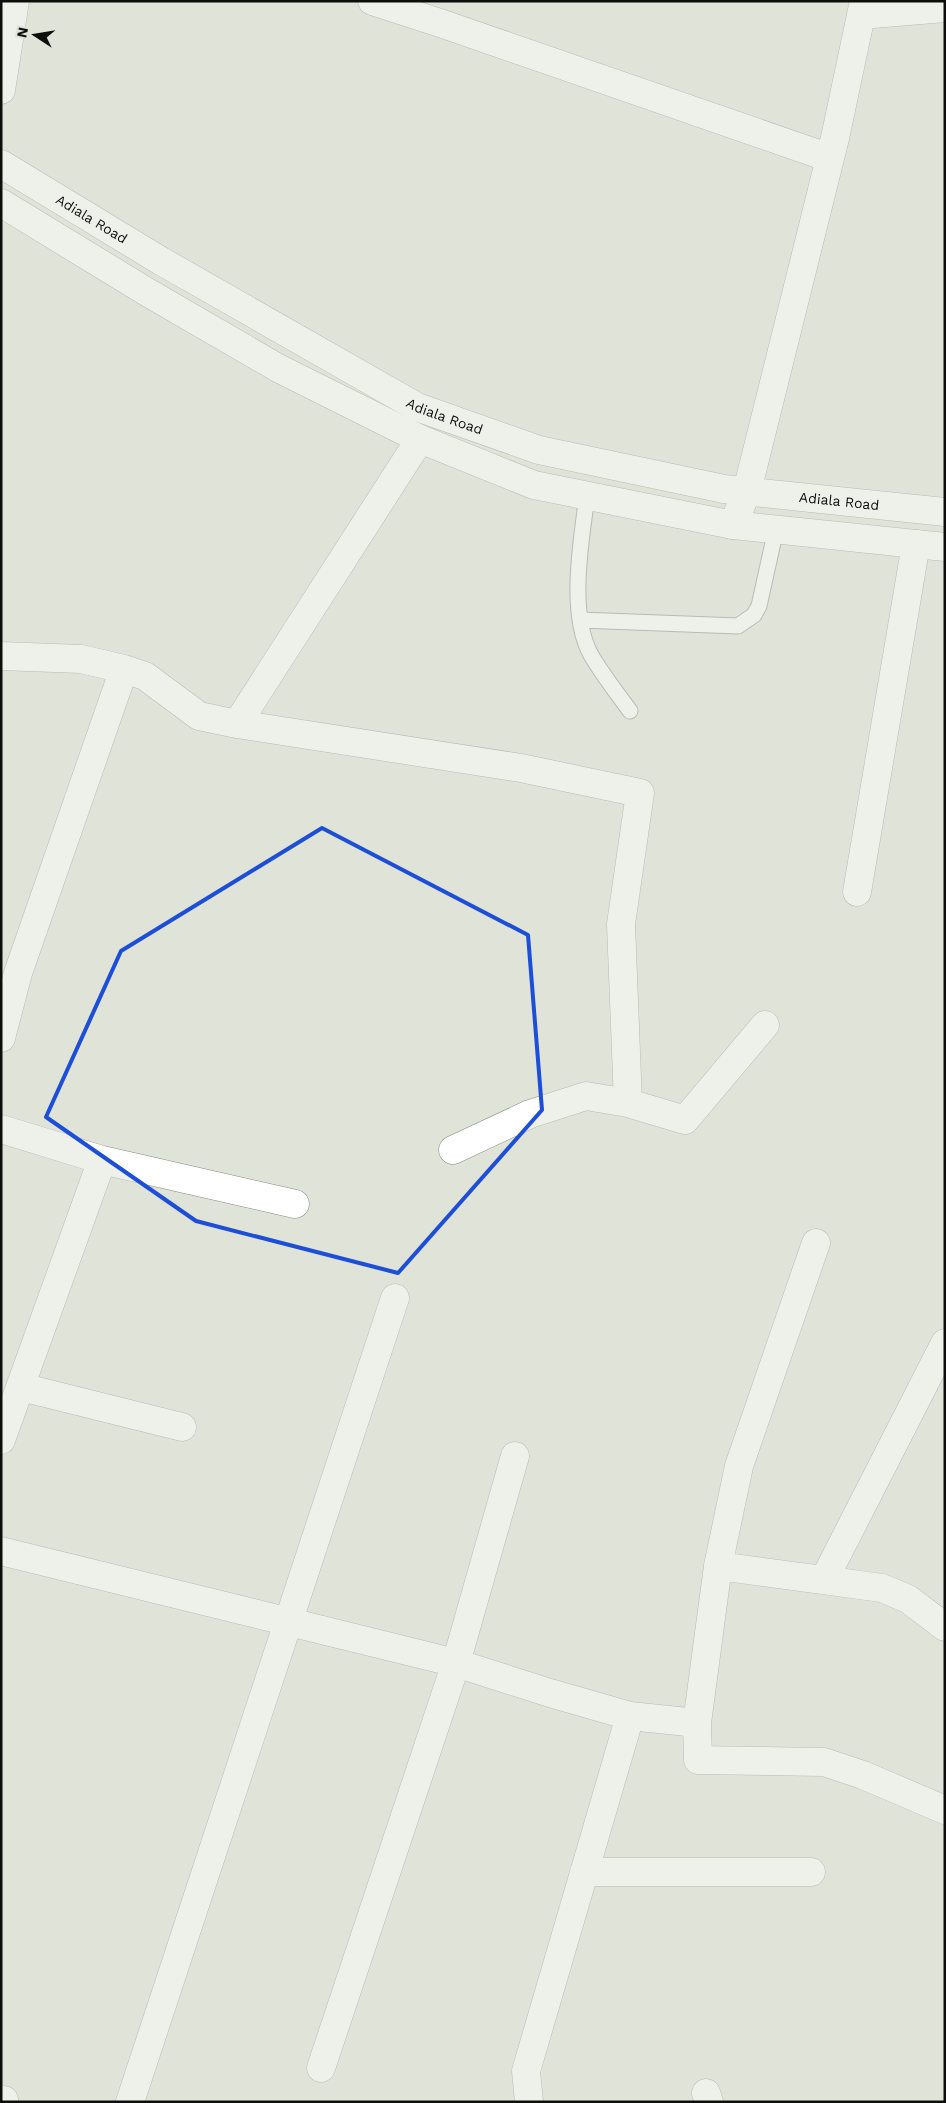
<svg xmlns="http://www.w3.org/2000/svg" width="946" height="2103" font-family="'Work Sans',sans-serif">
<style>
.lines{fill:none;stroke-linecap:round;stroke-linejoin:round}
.lane-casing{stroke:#898b81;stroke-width:17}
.street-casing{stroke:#898b81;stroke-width:29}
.primary-casing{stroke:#898b81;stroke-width:29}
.lane{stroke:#fff;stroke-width:15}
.street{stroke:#fff;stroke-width:28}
.primary{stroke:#fff;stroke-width:28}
.marked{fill:none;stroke:#1d4ed8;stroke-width:4;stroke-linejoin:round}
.labels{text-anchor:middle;stroke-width:4;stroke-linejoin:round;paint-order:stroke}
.street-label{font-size:14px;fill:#0d0e0b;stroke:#e0e3d8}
</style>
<rect width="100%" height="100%" fill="#e0e3d8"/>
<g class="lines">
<!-- lane casing -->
<g class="lane-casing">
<path id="lane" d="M587 496C581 542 568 613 591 655 602 674 617 693 630 711
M580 620 738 626 754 615 759 606 776 529"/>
</g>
<!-- street casing -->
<g class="street-casing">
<path id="street" d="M372 1 443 24 830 158
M861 15 945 8
M1 90 15 1
M733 525 747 491 835 138 864 1
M1 656 81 659 124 669
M237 724 521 768 640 793 621 924 628 1103
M857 892 916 544
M1 1038 18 973 124 669 145 676 199 716 237 724 420 439
M1 1129 102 1160 1 1440
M453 1150 530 1114 586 1096 628 1103 685 1120 765 1025
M102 1160 295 1204
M21 1387 182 1427
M1 1551 456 1663 550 1693 630 1716 526 2071 529 2102
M718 1566 882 1588 908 1599 945 1627
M824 1580 945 1343
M630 1716 697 1723 718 1566 739 1466 816 1243
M697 1723 698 1760 824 1762 863 1775 945 1810
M584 1872H811
M321 2068 456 1663 515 1456
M706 2093 709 2102
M1 2101 4 2100
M130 2102 395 1298"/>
</g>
<!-- primary casing -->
<g class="primary-casing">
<g id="primary">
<path id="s1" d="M1 164 161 261 417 407 539 450 724 489 945 512"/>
<path d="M1 203 147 292 278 368 420 439 534 485 733 525 945 547"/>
</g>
</g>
<!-- lane -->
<use href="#lane" class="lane"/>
<!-- street -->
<use href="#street" class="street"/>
<!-- primary -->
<use href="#primary" class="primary"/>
</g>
<!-- marked area -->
<path d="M0 0H946V2103H0ZM322 828 528 935 542 1110 398 1273 196 1221 46 1117 121 951Z" fill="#e0e3d8" fill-opacity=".55" fill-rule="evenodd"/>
<path class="marked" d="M322 828 528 935 542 1110 398 1273 196 1221 46 1117 121 951Z"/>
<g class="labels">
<!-- street labels -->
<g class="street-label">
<text dy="5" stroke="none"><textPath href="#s1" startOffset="106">Adiala Road</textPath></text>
<text dy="5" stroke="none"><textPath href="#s1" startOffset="511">Adiala Road</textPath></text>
<text dy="5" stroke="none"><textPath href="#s1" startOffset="916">Adiala Road</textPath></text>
</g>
</g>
<!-- border -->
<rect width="946" height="2103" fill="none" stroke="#0d0e0b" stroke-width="5"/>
<!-- north arrow -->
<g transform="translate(35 35) rotate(282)" stroke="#e0e3d8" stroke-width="4" paint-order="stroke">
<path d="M0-4L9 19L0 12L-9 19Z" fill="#0d0e0b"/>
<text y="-8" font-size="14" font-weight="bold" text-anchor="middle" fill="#0d0e0b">N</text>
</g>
</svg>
